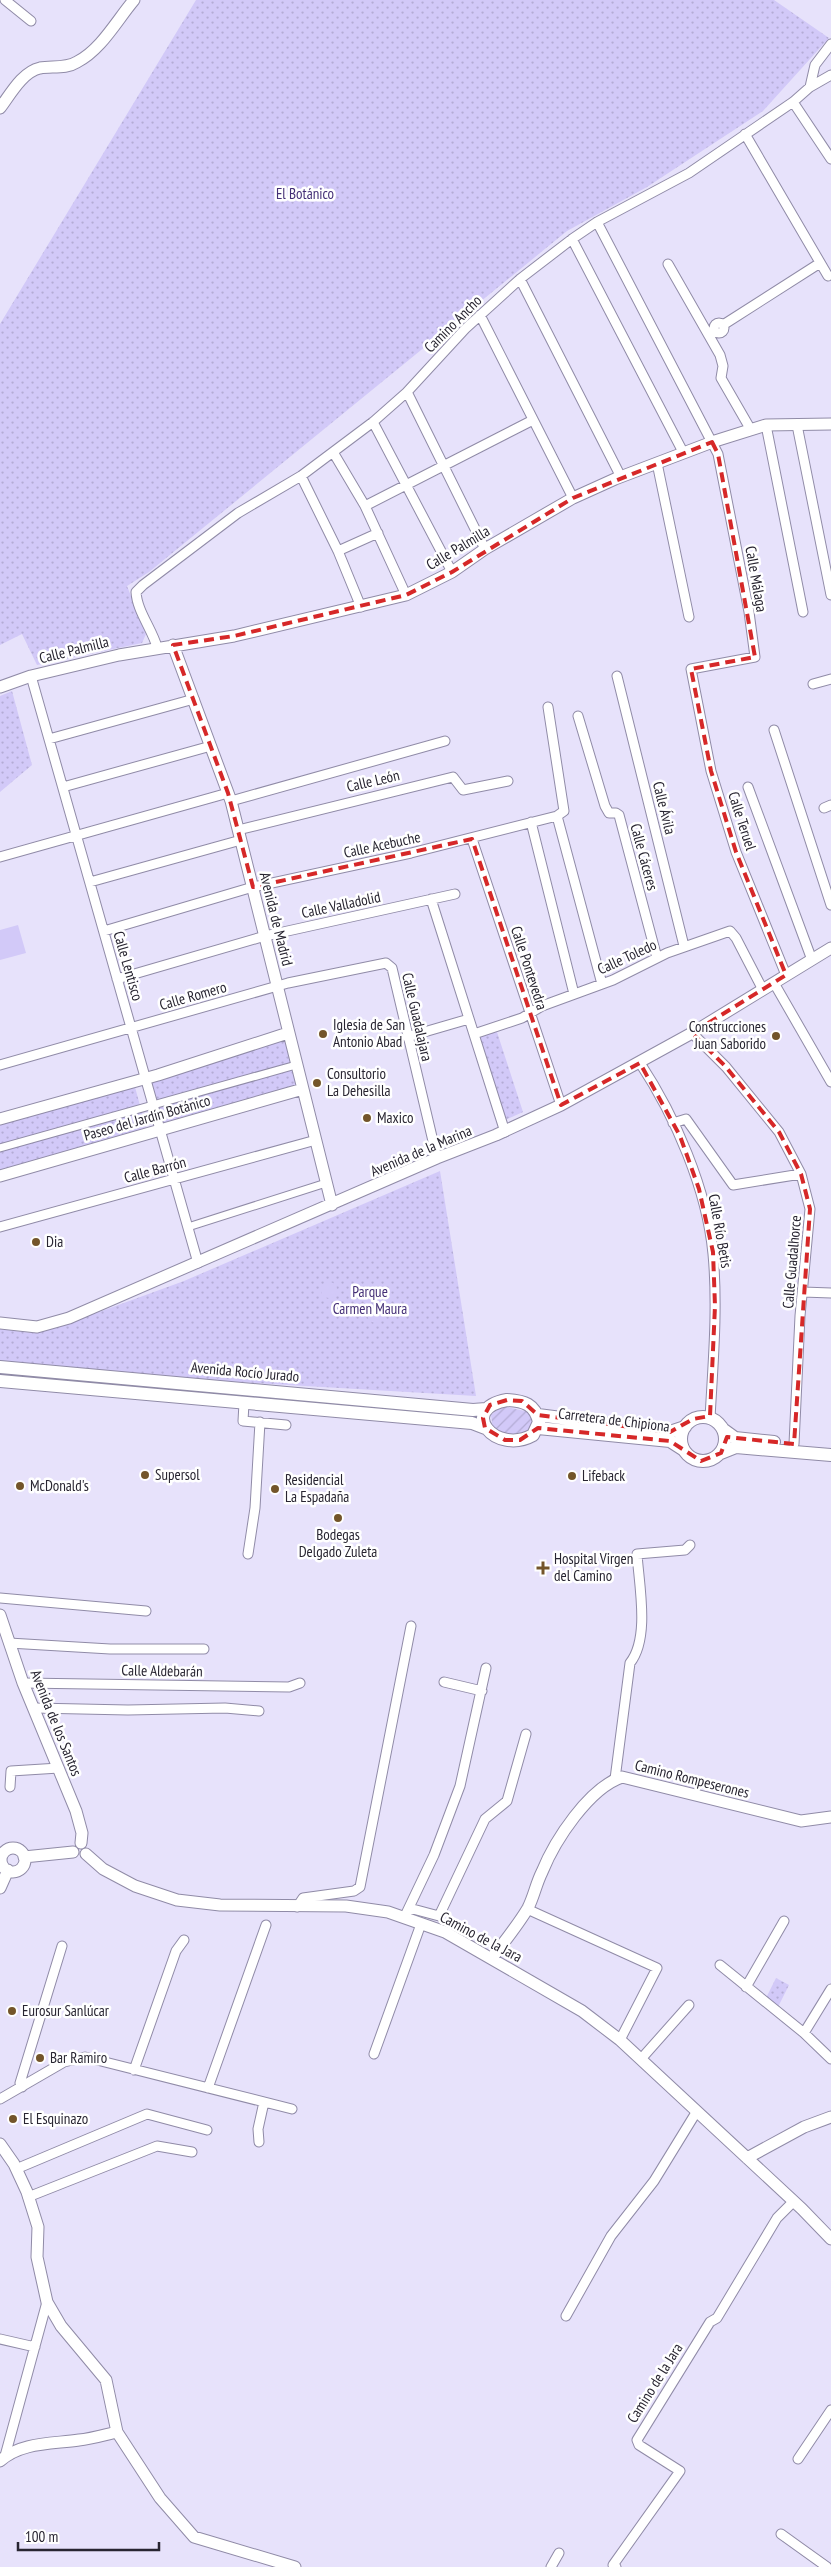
<svg xmlns="http://www.w3.org/2000/svg" width="831" height="2567" font-family="'PT Sans Narrow',sans-serif">
<style>
.park{fill:url(#park-dots)}
.garden{fill:url(#garden-furrows)}
.pitch{fill:#d2c9f8}
.lines{fill:none;stroke-linecap:round;stroke-linejoin:round}
.pedestrian-casing{stroke:#908ba7;stroke-width:9}
.minor-casing{stroke:#908ba7;stroke-width:11}
.tertiary-casing{stroke:#908ba7;stroke-width:13}
.secondary-casing{stroke:#908ba7;stroke-width:14}
.pedestrian{stroke:#fff;stroke-width:7}
.minor{stroke:#fff;stroke-width:9}
.tertiary{stroke:#fff;stroke-width:11}
.secondary{stroke:#fff;stroke-width:12}
.marked{fill:none;stroke:#d62828;stroke-width:4;stroke-dasharray:10 6;stroke-linejoin:round}
.poi-dot{fill:#73552a;stroke:#fff;stroke-width:2}
.labels{text-anchor:middle;stroke-width:5;stroke-linejoin:round;paint-order:stroke}
.park-label{font-size:15px;fill:#442f76;stroke:#fff}
.street-label{font-size:15px;fill:#282531;stroke:#fff}
.poi-label{font-size:15px;fill:#282531;stroke:#fff;text-anchor:start}
</style>
<defs>
<pattern id="park-dots" width="8" height="8" patternUnits="userSpaceOnUse" patternTransform="scale(1.25)"><rect width="8" height="8" fill="#d2c9f8"/><path d="M2 2h.1M6 6h.1" fill="none" stroke="#b4acd5" stroke-width="1.8" stroke-linecap="round"/></pattern>
<pattern id="garden-furrows" width="10" height="10" patternUnits="userSpaceOnUse" patternTransform="scale(1.25)"><rect width="10" height="10" fill="#d2c9f8"/><path d="M-1 1l2-2M0 10L10 0M9 11l2-2" fill="none" stroke="#b4acd5"/></pattern>
</defs>
<rect width="100%" height="100%" fill="#e7e2fb"/>
<!-- park -->
<path class="park" d="M196 0H774L829 38 763 111 647 187 567 231 149 572 127 586 146 634 142 643 37 665 22 634 0 645V324Z
M12 691 32 765 0 792V696Z
M497 1032 523 1112 505 1120 478 1037Z
M288 1033 303 1089 160 1129 145 1077Z
M135 1087 146 1128 0 1172V1125Z
M440 1171 476 1396 188 1379 0 1361V1329L30 1333 69 1323 184 1281Z
M776 1978 789 1985 777 2009 765 2000Z"/>
<!-- garden -->
<path class="garden" d="M502 1406 529 1412 532 1417 531 1429C520 1435 505 1436 493 1430L491 1415Z"/>
<!-- pitch -->
<path class="pitch" d="M18 925 26 953 0 960V930Z
M321 1290a8 8 0 1 1 16 0a8 8 0 1 1-16 0Z
M367 1314a9 9 0 1 1 18 0a9 9 0 1 1-18 0Z"/>
<g class="lines">
<!-- pedestrian casing -->
<g class="pedestrian-casing">
<path id="pedestrian" d="M0 1148 296 1065
M188 1227 326 1183"/>
</g>
<!-- minor casing -->
<g class="minor-casing">
<path id="minor" d="M5 0 31 21
M810 87 815 65 831 44
M793 102 831 159
M745 134 828 276
M597 222 718 454 749 612 755 657 691 669 711 771 736 852 786 975
M572 239 683 452
M668 264 720 355 723 366 721 378 751 430
M520 279 621 477
M480 315 573 498
M714 328a5 5 0 1 1 10 0a5 5 0 1 1-10 0Z
M723 325 820 263
M407 392 485 549
M373 422 452 572
M766 425 803 612
M797 425 831 595
M333 452 365 506 406 595
M657 463 689 617
M301 476 338 551 361 607
M365 506 533 420
M338 551 378 533
M157 647C152 629 137 611 136 592L143 585 238 513 301 476 373 422 407 392 465 329 520 279 572 239 597 222 689 173 793 102 810 87 831 75
M31 676 198 1263
M617 676 684 946
M813 684 831 679
M578 716 605 806 609 813H616L619 815 657 958
M774 730 831 905
M49 739 194 699
M63 787 211 746
M748 787 812 960
M231 801 445 741
M824 808 831 805
M557 816 602 984
M531 822 574 994
M238 830 453 777 463 790 508 781
M472 839 561 1105
M0 857 228 793
M90 882 241 840
M431 899 505 1132
M104 931 253 887 411 853 557 816 564 811 548 707
M117 979 265 936 455 894
M774 983 831 1082
M692 1033 726 1067 779 1132 801 1174 810 1209 800 1316 794 1444
M474 1034 522 1018 542 1006 613 980 667 953 730 931 736 938 763 990
M407 1037 469 1019
M640 1063C675 1116 707 1189 713 1254 718 1308 713 1363 710 1418
M0 1065 288 983 386 963 392 968 437 1158
M673 1123 686 1119 733 1185 801 1174
M0 1227 316 1140
M803 1292 831 1293
M244 1403 243 1421 286 1425
M248 1554 255 1508 260 1422
M0 1598 146 1611
M9 1643 110 1649H204
M444 1682 482 1691
M23 1683 289 1687 300 1683
M34 1708 128 1710 225 1708 259 1711
M615 1779 630 1663C650 1638 639 1585 637 1554L685 1550 690 1545
M10 1787 11 1771 59 1768
M297 1907 303 1898 354 1891 360 1887 411 1626
M409 1908 439 1916 485 1819 507 1801 526 1734
M527 1909 657 1968 620 2040
M404 1918 434 1855 460 1786 486 1668
M720 1965 804 2033 831 2059
M746 1987 784 1921
M804 2033 831 1989
M374 2054 421 1924
M641 2059 689 2005
M134 2070 176 1951 184 1940
M22 2087 20 2083 62 1946
M208 2088 266 1925
M0 2099 64 2062 85 2057 292 2109
M259 2142 258 2129 264 2102
M16 2169 147 2114 207 2130
M28 2197 157 2146 192 2152
M566 2316 611 2236 654 2181 697 2111
M0 2339 35 2347
M5 2456 47 2302
M798 2459 831 2410
M781 2534 827 2567
M551 2567 559 2553
M616 2567 613 2565 680 2471 639 2445 637 2440 710 2322 717 2318 777 2218 794 2201"/>
</g>
<!-- tertiary casing -->
<g class="tertiary-casing">
<path id="tertiary" d="M0 108C10 95 22 72 40 68 52 66 66 69 77 62 101 50 117 20 134 0
M173 645 231 801 332 1205
M0 687 31 676 119 655 234 636 406 595 452 572 485 549 573 498 615 479 715 441 766 425 831 424
M0 1119 158 1075 288 1033
M0 1176 303 1089
M0 1323 37 1327 69 1318 437 1158 496 1135 561 1105 692 1033 831 948
M0 1615 23 1683 76 1811 82 1833 81 1843
M1 1860a12 12 0 1 1 24 0a12 12 0 1 1-24 0Z
M86 1854 103 1869 135 1886 177 1900 220 1905 346 1906 388 1912 445 1932 582 2011 620 2040 802 2209 831 2239
M24 1857 73 1852
M0 1888 8 1870
M492 1958C504 1942 518 1925 528 1908 534 1896 536 1884 542 1872 555 1840 589 1788 622 1777L801 1821 831 1817
M0 2144 14 2164 27 2192 38 2227 37 2257 47 2302 61 2326 106 2380 117 2432 160 2498 194 2537 295 2567
M747 2158 804 2127 831 2117
M0 2461C21 2442 52 2444 79 2440 91 2439 104 2435 117 2432"/>
</g>
<!-- secondary casing -->
<g class="secondary-casing">
<path id="secondary" d="M0 1367 473 1410 486 1409
M0 1381 472 1423 485 1428
M507 1400C524 1401 535 1404 539 1422L533 1435C495 1456 457 1409 507 1400Z
M538 1415 670 1432 685 1427
M681 1439a22 22 0 1 1 44 0a22 22 0 1 1-44 0Z
M538 1428 670 1441 684 1450
M724 1430 735 1438 774 1442
M721 1453 736 1447 831 1455"/>
</g>
<!-- pedestrian -->
<use href="#pedestrian" class="pedestrian"/>
<!-- minor -->
<use href="#minor" class="minor"/>
<!-- tertiary -->
<use href="#tertiary" class="tertiary"/>
<!-- secondary -->
<use href="#secondary" class="secondary"/>
</g>
<!-- marked area -->
<path class="marked" d="M712 442 718 454 755 657 691 669 711 771 736 852 786 975 692 1033 726 1067 779 1132 801 1174 810 1209 794 1444 727 1437 721 1453 701 1461 670 1441 538 1428 520 1440H505L485 1428 483 1418 490 1405 507 1400 522 1401 538 1415 670 1432 693 1419 710 1416 715 1306 713 1252 699 1189 680 1136 640 1063 561 1105 472 839 253 887 228 793 173 645 234 636 406 595 452 572 573 498Z"/>
<!-- markers -->
<g class="poi-dot">
<circle cx="323" cy="1034" r="5"/>
<circle cx="776" cy="1036" r="5"/>
<circle cx="317" cy="1083" r="5"/>
<circle cx="367" cy="1118" r="5"/>
<circle cx="36" cy="1242" r="5"/>
<circle cx="145" cy="1475" r="5"/>
<circle cx="572" cy="1476" r="5"/>
<circle cx="20" cy="1486" r="5"/>
<circle cx="275" cy="1489" r="5"/>
<circle cx="338" cy="1518" r="5"/>
<path d="M540.5 1560.5h5v5h5v5h-5v5h-5v-5h-5v-5h5z"/>
<circle cx="12" cy="2011" r="5"/>
<circle cx="40" cy="2058" r="5"/>
<circle cx="13" cy="2119" r="5"/>
</g>
<g class="labels">
<!-- park labels -->
<g class="park-label">
<text x="305" y="199">El Botánico</text>
<text x="370" y="1297">Parque<tspan x="370" dy="17">Carmen Maura</tspan></text>
</g>
<!-- street labels -->
<g class="street-label">
<text transform="translate(453 324) rotate(-45)" y="5">Camino Ancho</text>
<text transform="translate(458 548) rotate(-31)" y="5">Calle Palmilla</text>
<text transform="translate(756 579) rotate(80)" y="5">Calle Málaga</text>
<text transform="translate(74 650) rotate(-14)" y="5">Calle Palmilla</text>
<text transform="translate(373 781) rotate(-13)" y="5">Calle León</text>
<text transform="translate(664 808) rotate(76)" y="5">Calle Ávila</text>
<text transform="translate(742 821) rotate(72)" y="5">Calle Teruel</text>
<text transform="translate(382 845) rotate(-12)" y="5">Calle Acebuche</text>
<text transform="translate(644 857) rotate(75)" y="5">Calle Cáceres</text>
<text transform="translate(341 905) rotate(-12)" y="5">Calle Valladolid</text>
<text transform="translate(276 919) rotate(76)" y="5">Avenida de Madrid</text>
<text transform="translate(627 957) rotate(-25)" y="5">Calle Toledo</text>
<text transform="translate(128 966) rotate(74)" y="5">Calle Lentisco</text>
<text transform="translate(529 968) rotate(72)" y="5">Calle Pontevedra</text>
<text transform="translate(193 996) rotate(-16)" y="5">Calle Romero</text>
<text transform="translate(417 1017) rotate(77)" y="5">Calle Guadalajara</text>
<text transform="translate(147 1118) rotate(-16)" y="5">Paseo del Jardín Botánico</text>
<text transform="translate(421 1151) rotate(-23)" y="5">Avenida de la Marina</text>
<text transform="translate(155 1170) rotate(-15)" y="5">Calle Barrón</text>
<text transform="translate(720 1231) rotate(80)" y="5">Calle Río Betis</text>
<text transform="translate(792 1262) rotate(-85)" y="5">Calle Guadalhorce</text>
<text transform="translate(245 1372) rotate(5)" y="5">Avenida Rocío Jurado</text>
<text transform="translate(614 1420) rotate(7)" y="5">Carretera de Chipiona</text>
<text transform="translate(162 1671) rotate(1)" y="5">Calle Aldebarán</text>
<text transform="translate(56 1723) rotate(68)" y="5">Avenida de los Santos</text>
<text transform="translate(692 1779) rotate(14)" y="5">Camino Rompeserones</text>
<text transform="translate(481 1937) rotate(28)" y="5">Camino de la Jara</text>
<text transform="translate(655 2383) rotate(-58)" y="5">Camino de la Jara</text>
</g>
<!-- poi labels -->
<g class="poi-label">
<text x="333" y="1030">Iglesia de San<tspan x="333" dy="17">Antonio Abad</tspan></text>
<text x="766" y="1032" text-anchor="end">Construcciones<tspan x="766" dy="17">Juan Saborido</tspan></text>
<text x="327" y="1079">Consultorio<tspan x="327" dy="17">La Dehesilla</tspan></text>
<text x="377" y="1123">Maxico</text>
<text x="46" y="1247">Dia</text>
<text x="155" y="1480">Supersol</text>
<text x="582" y="1481">Lifeback</text>
<text x="285" y="1485">Residencial<tspan x="285" dy="17">La Espadaña</tspan></text>
<text x="30" y="1491">McDonald's</text>
<text x="338" y="1540" text-anchor="middle">Bodegas<tspan x="338" dy="17">Delgado Zuleta</tspan></text>
<text x="554" y="1564">Hospital Virgen<tspan x="554" dy="17">del Camino</tspan></text>
<text x="22" y="2016">Eurosur Sanlúcar</text>
<text x="50" y="2063">Bar Ramiro</text>
<text x="23" y="2124">El Esquinazo</text>
</g>
</g>
<!-- scale -->
<path d="M18 2542v8h141v-8" fill="none" stroke="#282531" stroke-width="2.5"/>
<text x="25" y="2542" font-size="15" fill="#282531" stroke="#ffffff" stroke-width="4" paint-order="stroke">100 m</text>
</svg>
